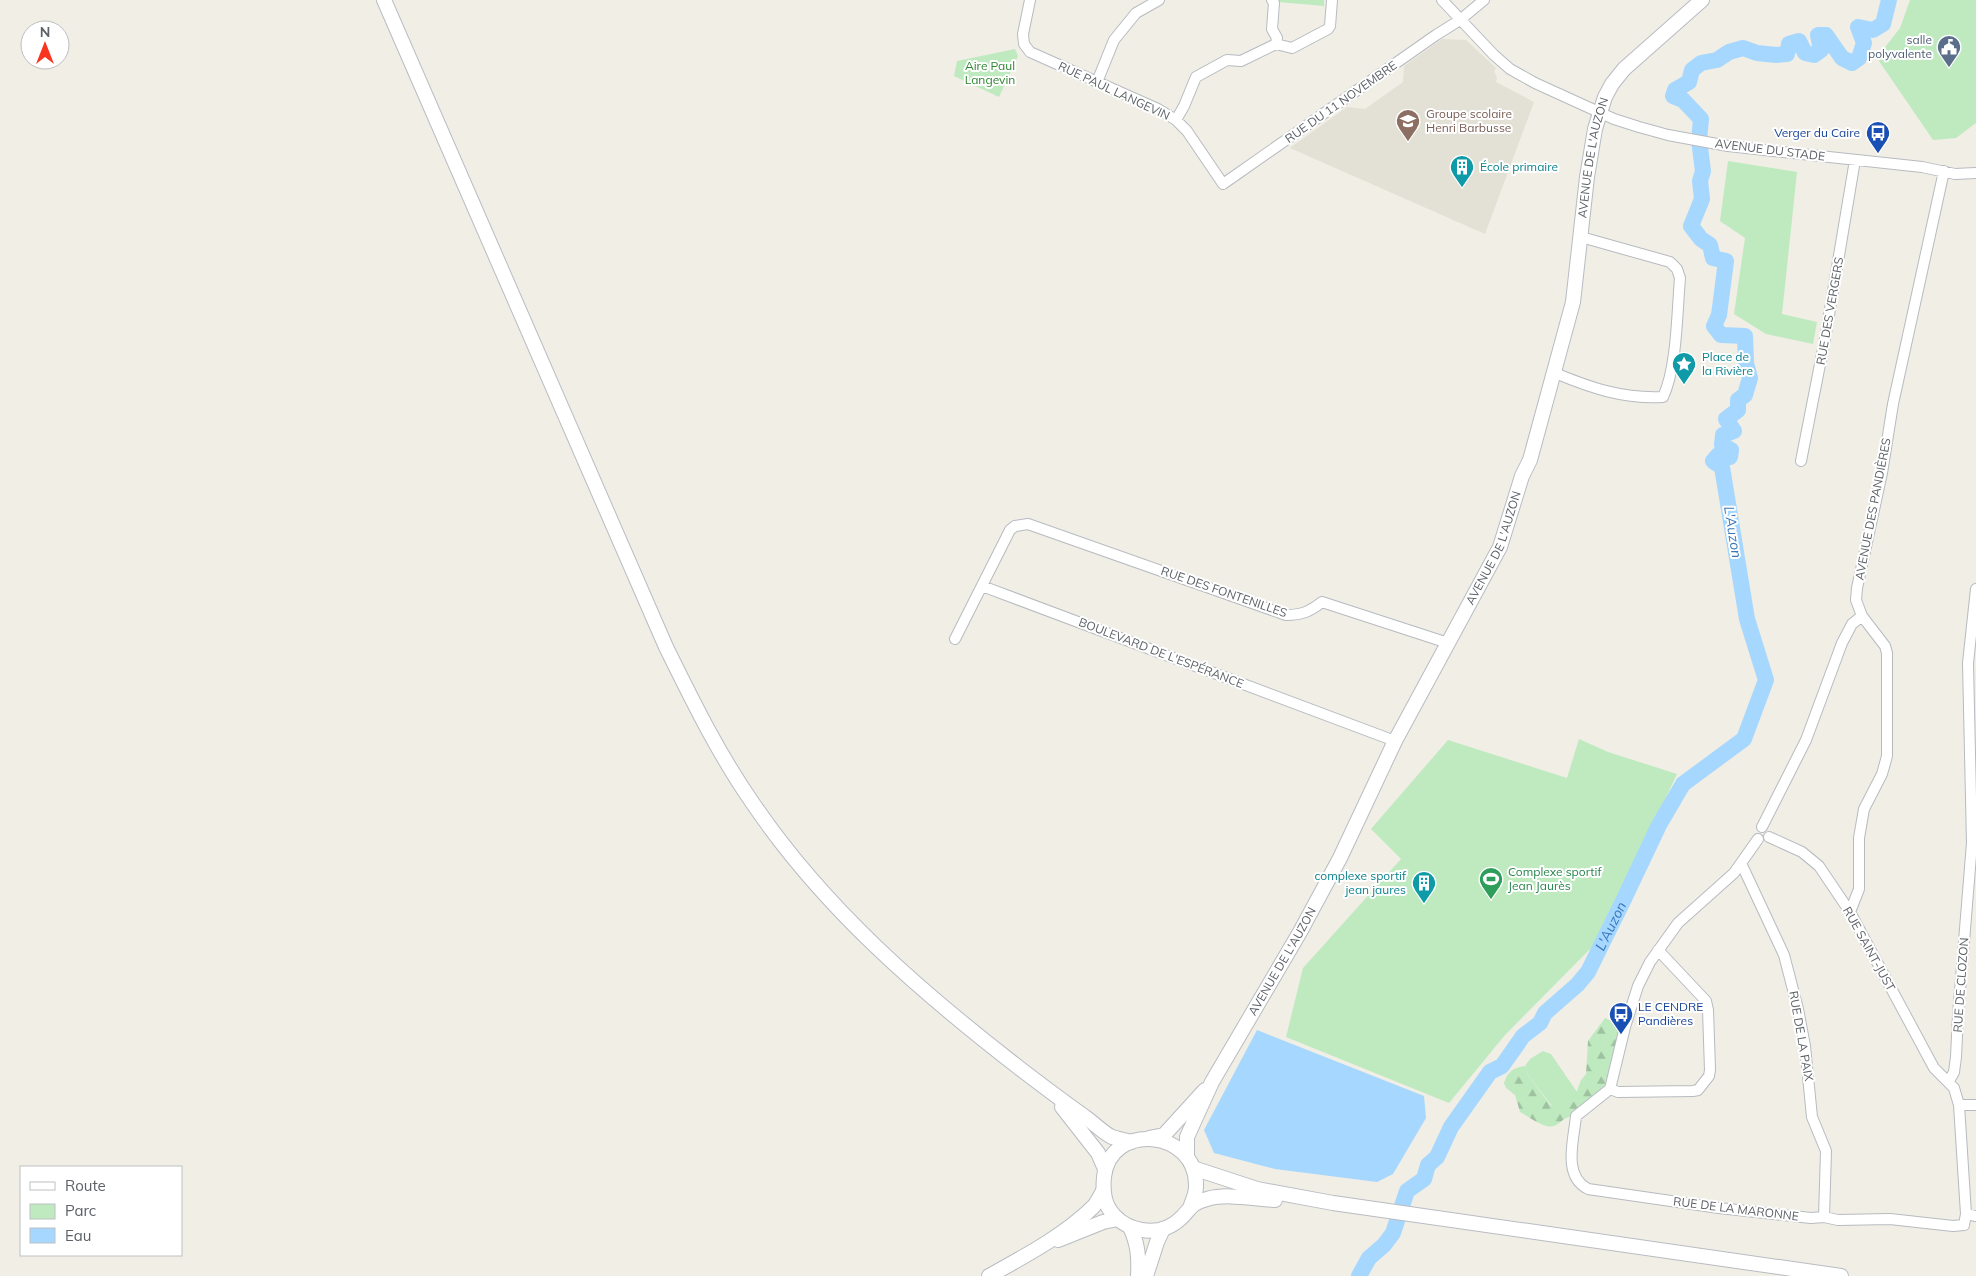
<svg xmlns="http://www.w3.org/2000/svg" width="1976" height="1276" font-family="Mulish,sans-serif">
<style>
.education{fill:#e3e0d5}
.green{fill:#bfeac0}
.forest{fill:url(#forest-firs)}
.water{fill:#a6d7ff}
.lines{fill:none;stroke-linecap:round;stroke-linejoin:round}
.river{stroke:#a6d7ff;stroke-width:16}
.street-casing{stroke:#b7bbc0;stroke-width:12}
.secondary-casing{stroke:#b8bcc2;stroke-width:16}
.street{stroke:#fff;stroke-width:10}
.secondary{stroke:#fff;stroke-width:14}
.labels{text-anchor:middle;stroke-width:4;stroke-linejoin:round;paint-order:stroke}
.service-label{font-size:12px;fill:#4e5e75;stroke:#fff;text-anchor:end}
.park-label{font-size:12px;fill:#2d8531;stroke:#fff}
.street-label{font-size:12px;fill:#5c6167;stroke:#fff}
.education-label{font-size:12px;fill:#785e54;stroke:#fff;text-anchor:start}
.transit-label{font-size:12px;fill:#164399;stroke:#fff;text-anchor:end}
.culture-label{font-size:12px;fill:#0d838f;stroke:#fff;text-anchor:start}
.leisure-label{font-size:12px;fill:#27864d;stroke:#fff;text-anchor:start}
.water-label{font-size:14px;font-style:italic;fill:#3977bb;stroke:#fff}
</style>
<defs>
<pattern id="forest-firs" width="22" height="20" patternUnits="userSpaceOnUse" patternTransform="scale(1.25)"><rect width="22" height="20" fill="#bfeac0"/><path d="M5 1l3.5 6h-7zM16 11l3.5 6h-7z" fill="#9ec1a0"/></pattern>
</defs>
<rect width="100%" height="100%" fill="#f0eee5"/>
<!-- education -->
<path class="education" d="M1442 39 1466 40 1496 68 1494 71 1497 78 1496 82 1534 102 1485 234 1290 148 1347 107 1365 109 1403 82 1404 66Z"/>
<!-- green -->
<path class="green" d="M1278 0H1324V6L1278 2Z
M1910 0H1976V123L1956 138 1933 140 1879 61 1882 51 1900 28Z
M1015 49 1018 56 999 97 954 76 957 61Z
M1728 161 1797 172 1782 314 1817 322 1813 344 1766 334 1734 314 1745 238 1720 221Z
M1579 739 1608 752 1677 774 1599 940 1505 1035 1449 1103 1286 1037 1303 968 1401 859 1371 829 1448 740 1567 778Z
M1543 1051 1551 1054 1577 1092 1552 1106 1528 1075 1525 1066 1530 1059Z"/>
<!-- forest -->
<path class="forest" d="M1605 1018 1616 1023 1620 1035 1605 1085 1570 1117C1563 1118 1562 1122 1556 1125 1546 1131 1530 1117 1520 1112L1515 1095 1506 1088 1504 1083C1508 1071 1513 1068 1525 1066L1528 1075 1551 1106 1577 1091 1581 1080 1586 1074 1588 1041Z"/>
<!-- water -->
<path class="water" d="M1257 1030 1424 1096 1426 1118 1393 1174 1377 1182 1275 1169 1214 1153 1204 1130Z"/>
<g class="lines">
<!-- river -->
<path class="river" id="s1" d="M1359 1276 1369 1258 1384 1245 1393 1233 1407 1191 1424 1179 1428 1165 1437 1157 1451 1127 1490 1072 1502 1066 1523 1036 1540 1023 1545 1013 1577 985 1588 972 1624 899 1659 825 1683 784 1744 739 1766 680 1747 619 1722 467 1713 461 1718 455 1730 457 1731 450 1722 445 1723 435 1734 431 1726 419 1738 410V400L1745 395 1750 378 1746 363 1745 336 1721 335 1714 326 1719 315 1726 261 1713 258 1710 245 1701 239 1691 226 1702 199 1700 181 1703 171 1699 140 1701 119 1683 100 1673 96 1675 90 1689 82 1692 70 1701 63 1717 60 1729 52 1743 48 1757 53 1776 55 1787 54 1789 44 1799 41 1805 53 1814 55 1821 50 1818 35H1826L1842 58 1852 63 1859 58 1864 43 1858 27 1873 30 1883 24 1889 0"/>
<!-- street casing -->
<g class="street-casing">
<path id="street" d="M1030 0 1023 34 1024 44 1030 52 1158 109 1176 120 1187 131 1223 184 1436 35 1460 20 1484 0
M1272 0 1274 3 1272 29 1277 38 1276 44
M1442 0 1494 55 1510 69 1535 83 1614 119 1639 127 1668 135 1728 146 1922 167 1955 174 1976 173
M1097 82 1114 40 1136 13 1159 0
M1176 120 1184 106 1196 77 1227 60 1241 61 1276 44 1292 48 1328 29 1330 26 1332 0
M1555 373C1591 388 1623 399 1663 397 1677 368 1677 312 1680 278L1677 269 1670 262 1581 237
M1801 461 1825 339 1855 160
M982 586 1395 741
M955 639 1010 530 1015 526 1028 524 1286 615C1302 615 1309 612 1322 602L1448 643
M1762 827 1806 740 1842 643 1852 624 1862 616 1856 600 1857 588 1882 473 1893 404 1944 171
M1758 839 1734 873 1678 923 1650 962 1638 986 1625 1027 1610 1089 1576 1116C1574 1139 1562 1176 1588 1189L1719 1208 1811 1218 1824 1217 1838 1220 1890 1219 1953 1226 1964 1225 1966 1214 1959 1105 1954 1088 1934 1068 1850 912 1819 866 1802 852 1769 837
M1741 863 1784 955 1798 1009 1805 1046 1812 1117 1826 1151 1824 1217
M1850 912 1859 889V838L1864 809 1882 774 1887 756V653L1885 646 1862 616
M1949 1081 1954 1072 1956 1057 1958 1015 1972 843 1968 663 1976 589
M1610 1089 1618 1092 1693 1091 1698 1090 1709 1076 1710 1070 1708 1010 1706 1001 1658 950
M1959 1105H1976
M1966 1214 1976 1216"/>
</g>
<!-- secondary casing -->
<g class="secondary-casing">
<g id="secondary">
<path d="M384 0 666 647C693 702 719 755 754 805 825 909 920 991 1018 1067 1040 1084 1063 1101 1085 1117 1094 1123 1103 1133 1112 1137 1118 1139 1125 1140 1131 1142"/>
<path d="M1062 1107 1098 1153 1105 1169"/>
<path d="M1149 1138 1164 1135 1205 1090"/>
<path id="s2" d="M1187 1157V1137L1212 1082 1300 932 1340 858 1395 741 1500 547 1522 476 1530 460 1573 302 1587 177 1595 129 1605 97 1612 84 1624 69 1702 0"/>
<path d="M1193 1168 1257 1189 1333 1203 1841 1276"/>
<path d="M1191 1205C1193 1200 1196 1193 1196 1187 1198 1129 1110 1121 1104 1177 1103 1188 1103 1197 1108 1207 1122 1232 1159 1239 1180 1219 1191 1209 1189 1204 1207 1199 1228 1193 1253 1199 1275 1200"/>
<path d="M1130 1227C1138 1244 1139 1257 1138 1276"/>
<path d="M1058 1240 1103 1222 1118 1219"/>
<path d="M989 1276C1023 1257 1065 1235 1093 1207 1097 1203 1100 1196 1103 1191"/>
<path d="M1146 1276 1157 1242 1163 1229"/>
</g>
</g>
<!-- street -->
<use href="#street" class="street"/>
<!-- secondary -->
<use href="#secondary" class="secondary"/>
</g>
<!-- icons -->
<defs>
<g id="civic-pin" transform="scale(1.25)"><path d="M0 17L-7.5 6A9.5 9.5 0 1 1 7.5 6Z" fill="#5c6f8a" stroke="#fff"/><path d="M-.6-6.5H3V-4.5H.6V-3L4-1V1h2V6H-6V1h2V-1L-.6-3ZM-1.2 2.5V6h2.4V2.5Z" fill="#fff"/></g>
<g id="school-pin" transform="scale(1.25)"><path d="M0 17L-7.5 6A9.5 9.5 0 1 1 7.5 6Z" fill="#8d6e63" stroke="#fff"/><path d="M0-5L7-2L0 1L-7-2ZM-4 1L0 2.5L4 1V4Q0 6-4 4Z" fill="#fff"/></g>
<g id="bus-pin" transform="scale(1.25)"><path d="M0 17L-7.5 6A9.5 9.5 0 1 1 7.5 6Z" fill="#1a4fb4" stroke="#fff"/><path d="M-5-6H5V4H4V6H2V4H-2V6H-4V4H-5ZM-3.5-4V0h7V-4ZM-3.5 1.2v1.5H-2V1.2ZM2 1.2v1.5H3.5V1.2Z" fill="#fff"/></g>
<g id="building-pin" transform="scale(1.25)"><path d="M0 17L-7.5 6A9.5 9.5 0 1 1 7.5 6Z" fill="#0f9aa8" stroke="#fff"/><path d="M-4-6H4V6H1V3H-1V6H-4ZM-2.5-4.3h1.7v1.8h-1.7ZM.8-4.3h1.7v1.8H.8ZM-2.5-1h1.7V.8h-1.7ZM.8-1h1.7V.8H.8Z" fill="#fff"/></g>
<g id="sight-pin" transform="scale(1.25)"><path d="M0 17L-7.5 6A9.5 9.5 0 1 1 7.5 6Z" fill="#0f9aa8" stroke="#fff"/><path d="M0-6L1.8-2.2L6-1.7L2.9 1.2L3.7 5.4L0 3.3L-3.7 5.4L-2.9 1.2L-6-1.7L-1.8-2.2Z" fill="#fff"/></g>
<g id="stadium-pin" transform="scale(1.25)"><path d="M0 17L-7.5 6A9.5 9.5 0 1 1 7.5 6Z" fill="#2e9e5b" stroke="#fff"/><path d="M0-5a6.5 5 0 1 0 0 10a6.5 5 0 1 0 0-10ZM-3.5-1.8h7v3.6h-7Z" fill="#fff"/></g>
</defs>
<g fill-rule="evenodd">
<use href="#civic-pin" x="1949" y="47"/>
<use href="#school-pin" x="1408" y="121"/>
<use href="#bus-pin" x="1878" y="133"/>
<use href="#building-pin" x="1462" y="167"/>
<use href="#sight-pin" x="1684" y="364"/>
<use href="#stadium-pin" x="1491" y="879"/>
<use href="#building-pin" x="1424" y="883"/>
<use href="#bus-pin" x="1621" y="1014"/>
</g>
<g class="labels">
<!-- service labels -->
<g class="service-label">
<text x="1932" y="44">salle<tspan x="1932" dy="14">polyvalente</tspan></text>
</g>
<!-- park labels -->
<g class="park-label">
<text x="990" y="70">Aire Paul<tspan x="990" dy="14">Langevin</tspan></text>
</g>
<!-- street labels -->
<g class="street-label">
<text transform="translate(1114 91) rotate(25)" y="4">RUE PAUL LANGEVIN</text>
<text transform="translate(1341 102) rotate(-35)" y="4">RUE DU 11 NOVEMBRE</text>
<text transform="translate(1770 150) rotate(7)" y="4">AVENUE DU STADE</text>
<text dy="4" stroke="none"><textPath href="#s2" startOffset="1090">AVENUE DE L'AUZON</textPath></text>
<text transform="translate(1830 311) rotate(-80)" y="4">RUE DES VERGERS</text>
<text transform="translate(1873 509) rotate(-79)" y="4">AVENUE DES PANDIÈRES</text>
<text dy="4" stroke="none"><textPath href="#s2" startOffset="685">AVENUE DE L'AUZON</textPath></text>
<text transform="translate(1224 592) rotate(19)" y="4">RUE DES FONTENILLES</text>
<text transform="translate(1161 653) rotate(21)" y="4">BOULEVARD DE L'ESPÉRANCE</text>
<text transform="translate(1869 949) rotate(61)" y="4">RUE SAINT-JUST</text>
<text dy="4" stroke="none"><textPath href="#s2" startOffset="220">AVENUE DE L'AUZON</textPath></text>
<text transform="translate(1961 985) rotate(-86)" y="4">RUE DE CLOZON</text>
<text transform="translate(1801 1036) rotate(80)" y="4">RUE DE LA PAIX</text>
<text transform="translate(1736 1209) rotate(7)" y="4">RUE DE LA MARONNE</text>
</g>
<!-- education labels -->
<g class="education-label">
<text x="1426" y="118">Groupe scolaire<tspan x="1426" dy="14">Henri Barbusse</tspan></text>
</g>
<!-- transit labels -->
<g class="transit-label">
<text x="1860" y="137">Verger du Caire</text>
<text x="1638" y="1011" text-anchor="start">LE CENDRE<tspan x="1638" dy="14">Pandières</tspan></text>
</g>
<!-- culture labels -->
<g class="culture-label">
<text x="1480" y="171">École primaire</text>
<text x="1702" y="361">Place de<tspan x="1702" dy="14">la Rivière</tspan></text>
<text x="1406" y="880" text-anchor="end">complexe sportif<tspan x="1406" dy="14">jean jaures</tspan></text>
</g>
<!-- leisure labels -->
<g class="leisure-label">
<text x="1508" y="876">Complexe sportif<tspan x="1508" dy="14">Jean Jaurès</tspan></text>
</g>
<!-- water labels -->
<g class="water-label">
<text transform="translate(1733 532) rotate(81)" y="5">L'Auzon</text>
<text dy="5" stroke="none"><textPath href="#s1" startOffset="441">L'Auzon</textPath></text>
</g>
</g>
<!-- legend -->
<rect x="20" y="1166" width="162" height="90" fill="#ffffff" stroke="#bec0c2"/>
<rect x="30" y="1182" width="25" height="8" fill="#ffffff" stroke="#bec0c2"/>
<text x="65" y="1191" font-size="15" fill="#5c6167">Route</text>
<rect x="30" y="1204" width="25" height="15" fill="#bfeac0" stroke="#bec0c2"/>
<text x="65" y="1216" font-size="15" fill="#5c6167">Parc</text>
<rect x="30" y="1228" width="25" height="15" fill="#a6d7ff" stroke="#bec0c2"/>
<text x="65" y="1241" font-size="15" fill="#5c6167">Eau</text>
<!-- north arrow -->
<g transform="translate(45 45)"><circle r="24" fill="#ffffff" stroke="#bec0c2"/>
<path d="M0-4L9 19L0 12L-9 19Z" fill="#f93522"/>
<text y="-8" font-size="14" font-weight="bold" text-anchor="middle" fill="#5c6167">N</text>
</g>
</svg>
